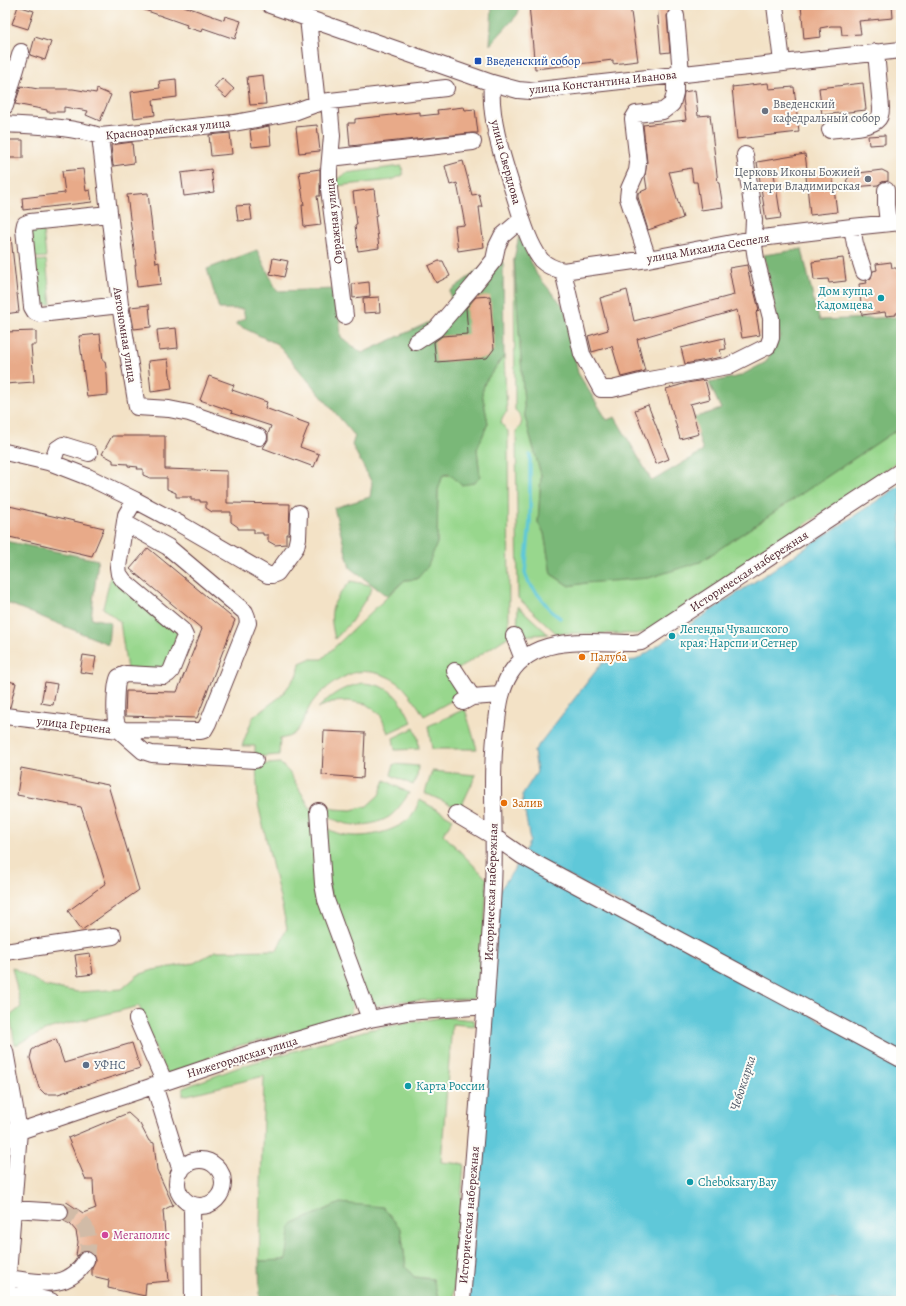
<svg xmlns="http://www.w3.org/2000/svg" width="906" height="1306" font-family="Alegreya,serif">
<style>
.green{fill:#98d78d;stroke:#717b5c}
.forest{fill:#7ab878;stroke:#626c52}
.water{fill:#5ec8d9;stroke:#547482}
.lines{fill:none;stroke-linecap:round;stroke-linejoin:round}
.stream{stroke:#5ec8d9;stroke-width:3.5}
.building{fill:#e8aa89}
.minor-tunnel{stroke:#d1bba7;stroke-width:16;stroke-dasharray:16 8;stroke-linecap:butt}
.minor-casing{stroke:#633c42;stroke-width:18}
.minor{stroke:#fff;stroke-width:16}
.transit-dot{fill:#1a4fb4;stroke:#fdfcf7;stroke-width:1.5}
.worship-dot{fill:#6b7280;stroke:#fdfcf7;stroke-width:1.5}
.culture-dot{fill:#0f9aa8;stroke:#fdfcf7;stroke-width:1.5}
.food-dot{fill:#e8710a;stroke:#fdfcf7;stroke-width:1.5}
.service-dot{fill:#5c6f8a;stroke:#fdfcf7;stroke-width:1.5}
.hotel-dot{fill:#d1479c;stroke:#fdfcf7;stroke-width:1.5}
.labels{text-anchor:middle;stroke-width:4;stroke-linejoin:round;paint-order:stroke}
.transit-label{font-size:12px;fill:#164399;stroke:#fdfcf7;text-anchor:start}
.street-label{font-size:12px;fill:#4a1f2b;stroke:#fdfcf7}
.worship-label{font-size:12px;fill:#5b616d;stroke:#fdfcf7;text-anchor:start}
.culture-label{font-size:12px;fill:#0d838f;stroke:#fdfcf7;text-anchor:start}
.food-label{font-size:12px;fill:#c56008;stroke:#fdfcf7;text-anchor:start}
.service-label{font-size:12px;fill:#4e5e75;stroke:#fdfcf7;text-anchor:start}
.hotel-label{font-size:12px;fill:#b23c85;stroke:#fdfcf7;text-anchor:start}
.water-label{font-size:13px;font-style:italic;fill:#515a68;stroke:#fdfcf7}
</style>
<rect width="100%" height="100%" fill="#fdfcf7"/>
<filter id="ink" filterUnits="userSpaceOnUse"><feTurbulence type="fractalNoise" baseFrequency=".025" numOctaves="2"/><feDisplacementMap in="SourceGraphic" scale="8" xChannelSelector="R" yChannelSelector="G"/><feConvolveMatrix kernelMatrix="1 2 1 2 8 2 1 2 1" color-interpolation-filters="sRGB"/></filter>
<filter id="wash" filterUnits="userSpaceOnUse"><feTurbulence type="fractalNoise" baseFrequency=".012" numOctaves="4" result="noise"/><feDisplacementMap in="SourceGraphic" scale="16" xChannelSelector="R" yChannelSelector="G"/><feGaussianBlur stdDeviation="0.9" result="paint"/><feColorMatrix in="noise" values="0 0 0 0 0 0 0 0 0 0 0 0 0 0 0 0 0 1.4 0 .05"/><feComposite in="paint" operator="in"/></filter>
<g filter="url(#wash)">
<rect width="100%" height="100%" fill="#f3e2c6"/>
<!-- green -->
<path class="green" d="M402 166 403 175 392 180 336 186 335 179 340 178 346 173Z
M43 230 46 257 34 258 31 231Z
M514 259 525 417 541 475 538 523 544 533 551 574 569 586 700 562 901 427V459L651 630 637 634 556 633 518 598 516 431C524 424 523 417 515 410Z
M46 260 51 304 39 305 34 261Z
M504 356 507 412 503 416 501 422 504 427 508 431 509 636 452 673 460 696 424 716C418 706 412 697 404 688 393 676 369 668 353 673 339 678 325 688 315 699 306 708 303 729 292 735 289 737 284 738 280 739L279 755 255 757V746H242L253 717 281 696 298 674 300 663 309 659H322L405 580 417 579 437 543 438 490 443 475 480 476 477 449 488 423 482 393 485 382Z
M111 575 178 632 165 670H127L120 622 103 608Z
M351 581 370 585 372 589 351 622 335 639C328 610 331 603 351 581Z
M518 606 548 634 517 636Z
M362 683C392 685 399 697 412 722L388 733 380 714 366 704 348 701 332 702 318 708C333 693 342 688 362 683Z
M465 709 477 749H432L428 726Z
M414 728 418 738 419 749 395 750 393 738Z
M280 763 289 772 312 811 354 997 351 1012 341 1019 238 1046 171 1073H166L149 1033 139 1006 51 1028 15 1045 10 1016 21 1007 12 967 45 986 78 992 122 989 138 975 153 970 194 963 216 951 277 950 287 928 258 804 256 765Z
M394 764 418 766 417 776 413 785 391 775Z
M432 771 476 775 460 809 425 793Z
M385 780 409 793C404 801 397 811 389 817 370 828 341 829 325 812 322 809 320 806 317 802L334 809 351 810 367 806 379 795Z
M420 800 453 819 443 834 487 879 481 993 477 997 468 999 403 1001 377 1006 363 994 330 896 324 823C326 826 329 830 332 831 354 842 394 834 411 817 415 812 417 805 420 800Z
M443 1017 474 1020 475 1026 452 1024 441 1162 464 1164 453 1301H439L433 1279 414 1277 406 1268 401 1229 286 1260 259 1261 264 1076 183 1096V1088L242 1066 367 1030Z
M5 1143 11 1144 5 1250Z"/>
<!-- forest -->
<path class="forest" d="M492 5H518V14L490 45Z
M519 236 537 275 565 308 578 373 607 420 615 417 652 481 703 451 693 418 721 409 709 383 740 376 766 362 780 336 764 255 802 249 815 306 820 320 901 317V427L700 562 649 578 586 583 569 586 551 574 544 533 538 523 541 475 525 417 514 259Z
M257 250 277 291 337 289 341 337 362 353 452 312 450 291 488 263 503 261 504 356 485 382 482 393 488 423 477 449 480 476 475 483 461 485 450 474 443 475 438 490 437 543 428 566 417 579 405 580 387 596 350 568 334 508 370 497 372 483 352 445 355 436 277 344 235 324 245 318 243 309H219L207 269Z
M5 541 98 560 91 618 110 622 108 644 5 602Z
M340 1203 383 1207 401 1229 406 1267 414 1277 433 1279 439 1301H260L259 1261 286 1260 291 1225Z"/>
<!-- water -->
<path class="water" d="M901 485V1054L524 852 530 841 522 795 537 772 534 751 602 663 636 660Z
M521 859 901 1064V1301H469L500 890Z"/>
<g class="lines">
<!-- stream -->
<path class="stream" d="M530 455V522L525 573 529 583 551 611 560 618"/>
</g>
<g id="blocks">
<!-- building -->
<path class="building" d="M137 5H181L224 20 225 16 241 21 235 39 203 28 202 32 186 27 187 25 136 7Z
M529 5H630L638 61 613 64V60L535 69Z
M657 5H672V8L668 12 667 16 670 52 661 53Z
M801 5H892L893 18 859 21 861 34 842 35 841 26H831L820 28 821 37 804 39Z
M18 6 34 11 28 29 12 24Z
M35 37 51 42 45 60 30 55Z
M263 75 266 104 250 105 247 77Z
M222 78 234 89 226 98 214 87Z
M176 79 177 97 153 100 155 115 134 118 131 92 160 88 159 81Z
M768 83 769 89 794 87 799 132 737 139 732 87Z
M863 83 866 110 822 115 819 88Z
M21 86 38 89H73L96 93 97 89 111 95 100 121 86 115 88 111 64 107V112H47V110L15 104Z
M695 90 698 116 710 115 718 183H719L723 207 701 210 697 182H693L691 168 669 172 683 218 648 230 638 197V193L647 189 645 176 647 162 643 125 686 120 683 99 684 92Z
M464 107 465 110 475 109 478 133H472L350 146 348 123H355V119L420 112V116L438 114 437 110Z
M317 125 320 151 299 153 296 127Z
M269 126 271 145 252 147 250 130Z
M230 133 232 154 211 156 209 135Z
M885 135V144L869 145 868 136Z
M5 140H23V158H5Z
M132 142 134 163 113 166 111 145Z
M805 154 807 169 774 174 781 218 766 220 757 162Z
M463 161 472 195 479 194 482 207H479L484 247 458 251 455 226 465 225 457 183 450 185 445 166Z
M83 169 86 191 90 190 92 202 23 210 22 198 65 193 62 171Z
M211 169 214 192 184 196 181 173Z
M320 169V196H317L321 225 304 227 302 205H304L299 172Z
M882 170 888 173V181L882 182 878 185 853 187 846 181 851 174Z
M832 173 837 212 810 215 806 176Z
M374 189 377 215 375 216 379 248 358 251 355 225H357L353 192Z
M148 193 156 263 159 262 161 284 137 287 135 265H136L127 195Z
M250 205 252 220 238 221 236 206Z
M11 237 19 312 5 314V238Z
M273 258 288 261 284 277 270 274Z
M843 258 846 281 829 283 828 279 814 280 812 262Z
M439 261H443L450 276 436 283 428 266Z
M891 262 892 268H896L897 270H901V312L896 313V315L886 316 885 312 862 315 859 284 867 283 866 281 871 278 873 271 877 270 876 264Z
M747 265 751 285 753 286 759 310 756 313 760 335 742 338 737 310 637 339 645 371 621 377 612 346 592 352 588 336 608 330 600 298 627 290 634 321 734 295 729 268Z
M369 282 370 296 353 298 352 284Z
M490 296 494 349 487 358 436 362 434 342 442 336 468 334 466 308 476 297Z
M379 297 380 312 364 313 363 298Z
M149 305 151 327 134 329 130 307Z
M176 328 178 348 159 350 157 330Z
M36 331V345H31L34 382 5 384V332Z
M100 334 103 361H105L107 374 108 395 87 397 79 336Z
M724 338 726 349 720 350 722 357 685 364 681 348Z
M168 359 172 389 151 392 148 361Z
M209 376 234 385 232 390 267 402 265 408 309 424 300 447 319 454 314 467 263 448 268 440V434L271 426 231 413 232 411 200 400Z
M705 380 710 399 690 404 699 434 680 439 666 389 687 383Z
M648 405 669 459 656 464 635 410Z
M112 436H165V469L227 471V503L290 504 289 534H286V544L275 545 268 541V535H263V533H254V529H238V527L231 522V512H212L206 508V502H200V500H191V497H176V493L167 489V478H150L143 475V469H137L138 467 128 466V464L113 463V460L102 454Z
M5 505 104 528 92 556 5 536Z
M148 548 235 620 197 718 125 716 126 691 177 692 202 629 130 569Z
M83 655 96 657 93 674 80 672Z
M5 680 16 683 10 707H5Z
M45 682 57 684 53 705 41 703Z
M324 731 365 733 363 778 322 775Z
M21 768 108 785 139 890 82 930 68 911 106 883 81 807 17 795Z
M90 953 93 974 78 976 75 955Z
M56 1039 64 1063 132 1043 140 1068 58 1094H45L39 1088 30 1058 32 1050 39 1045Z
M128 1113 140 1124 149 1141 154 1143 157 1170 173 1205 163 1210 169 1281 146 1283 145 1296 108 1288 109 1280 92 1276V1267L95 1261 94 1256 91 1252 87 1251 82 1252 77 1256H76L78 1242 76 1231 70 1224 64 1221 68 1218 69 1213 68 1207 64 1204 65 1201 83 1213 96 1208 94 1201 93 1180H86L68 1138Z"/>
</g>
</g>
<g filter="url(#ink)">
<use href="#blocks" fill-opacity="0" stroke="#633c42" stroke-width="1"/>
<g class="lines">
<!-- minor-tunnel -->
<path class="minor-tunnel" d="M60 1212C88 1217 92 1235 86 1260"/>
<!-- minor casing -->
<g class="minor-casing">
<path id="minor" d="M270 5 492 83 518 90 530 91 901 50
M775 5 782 62
M676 16 681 73
M308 18 317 104
M492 83C489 120 504 162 515 197 522 219 528 242 541 260 547 266 555 269 563 271L648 259 753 239 852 227 901 222
M329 101 332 136 329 170V189L345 316
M5 106 21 52
M5 124C37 126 69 126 100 136L234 123 294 112 321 102 446 88
M830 130C841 128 870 128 877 120 881 117 881 112 881 108L876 52
M100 136 120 305 137 407 169 409 189 413 259 437
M339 157 473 142
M886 190V205L888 223
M109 214 30 222 25 224 24 229 32 307 35 312 40 314 120 305
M852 227 855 244 864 272
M648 259 628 198 629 189 637 171 638 163 633 119 636 114 663 111 672 104 675 93V74
M563 271 582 354 601 389H612L649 380 728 366 768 346 771 338V318L756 259 753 239 754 220 745 155
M416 342 436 329 473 286 494 260 497 246 502 236 522 219
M5 452 52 463 88 477 135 500 180 524 268 575H272L277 573 296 547 298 538 299 513
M52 463 57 449 63 445 89 453
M125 523 168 547 245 612 247 617 248 623 208 723 204 730 201 731 124 730C121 729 118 728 117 724 114 718 115 683 119 677L126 674 164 676 168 674 171 671 185 636 182 630 124 581 119 574 118 567 126 515 135 500
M514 636 523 659
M455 671 472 697
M463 702 472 697 500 695
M5 716 119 730 143 751 152 754 255 760
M318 811 323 884 326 900 370 1019
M456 814 493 836 522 856 901 1059
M5 952 113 936
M137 1019 164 1081
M5 1051 19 1131 6 1301
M154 1085 181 1171
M5 1136 248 1054 370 1019 407 1012 486 1006
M177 1183a23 23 0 1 1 46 0a23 23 0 1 1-46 0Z
M192 1205 193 1301
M13 1209 60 1212
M8 1278C38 1282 68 1292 86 1260
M7 1295 34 1297 51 1301
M462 1301C473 1163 486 1025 493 886 496 831 489 776 497 721 499 704 501 689 510 674 535 633 594 643 634 643L641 642 901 471"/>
</g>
<!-- minor -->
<use href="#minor" class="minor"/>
</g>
</g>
<!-- markers -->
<rect class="transit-dot" x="474" y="57" width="8" height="8" rx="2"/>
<g class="worship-dot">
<circle cx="765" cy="111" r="4"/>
<circle cx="868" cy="179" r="4"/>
</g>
<g class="culture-dot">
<circle cx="881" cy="298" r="4"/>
<circle cx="672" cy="636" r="4"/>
<circle cx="408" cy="1086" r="4"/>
<circle cx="690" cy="1182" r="4"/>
</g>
<g class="food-dot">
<circle cx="582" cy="657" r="4"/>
<circle cx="504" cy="803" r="4"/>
</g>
<circle class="service-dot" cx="86" cy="1065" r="4"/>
<circle class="hotel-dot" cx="105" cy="1235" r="4"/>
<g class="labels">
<!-- transit labels -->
<g class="transit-label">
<text x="486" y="65">Введенский собор</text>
</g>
<!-- street labels -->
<g class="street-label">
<text transform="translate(603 82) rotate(-6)" y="4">улица Константина Иванова</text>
<text transform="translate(168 129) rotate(-6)" y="4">Красноармейская улица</text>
<text transform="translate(506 162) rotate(75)" y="4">улица Свердлова</text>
<text transform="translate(334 221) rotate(-96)" y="4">Овражная улица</text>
<text transform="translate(708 248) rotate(-10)" y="4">улица Михаила Сеспеля</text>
<text transform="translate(125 335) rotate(81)" y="4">Автономная улица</text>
<text transform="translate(749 571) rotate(-33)" y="4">Историческая набережная</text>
<text transform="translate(74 725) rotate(7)" y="4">улица Герцена</text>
<text transform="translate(491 892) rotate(-88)" y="4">Историческая набережная</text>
<text transform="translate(242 1057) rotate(-17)" y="4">Нижегородская улица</text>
<text transform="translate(469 1215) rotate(-85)" y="4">Историческая набережная</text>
</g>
<!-- worship labels -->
<g class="worship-label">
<text x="773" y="108">Введенский<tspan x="773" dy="14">кафедральный собор</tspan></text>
<text x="860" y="176" text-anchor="end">Церковь Иконы Божией<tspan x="860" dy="14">Матери Владимирская</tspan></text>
</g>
<!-- culture labels -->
<g class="culture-label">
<text x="873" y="295" text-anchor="end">Дом купца<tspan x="873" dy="14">Кадомцева</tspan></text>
<text x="680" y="633">Легенды Чувашского<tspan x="680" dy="14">края: Нарспи и Сетнер</tspan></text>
<text x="416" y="1090">Карта России</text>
<text x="698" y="1186">Cheboksary Bay</text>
</g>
<!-- food labels -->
<g class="food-label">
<text x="590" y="661">Палуба</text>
<text x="512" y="807">Залив</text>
</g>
<!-- service labels -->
<g class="service-label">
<text x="94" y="1069">УФНС</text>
</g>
<!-- hotel labels -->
<g class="hotel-label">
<text x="113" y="1239">Мегаполис</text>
</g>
<!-- water labels -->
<g class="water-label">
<text transform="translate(742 1083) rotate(-72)" y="5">Чебоксарка</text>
</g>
</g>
<!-- margin -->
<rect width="906" height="1306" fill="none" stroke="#fdfcf7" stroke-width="20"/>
</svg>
